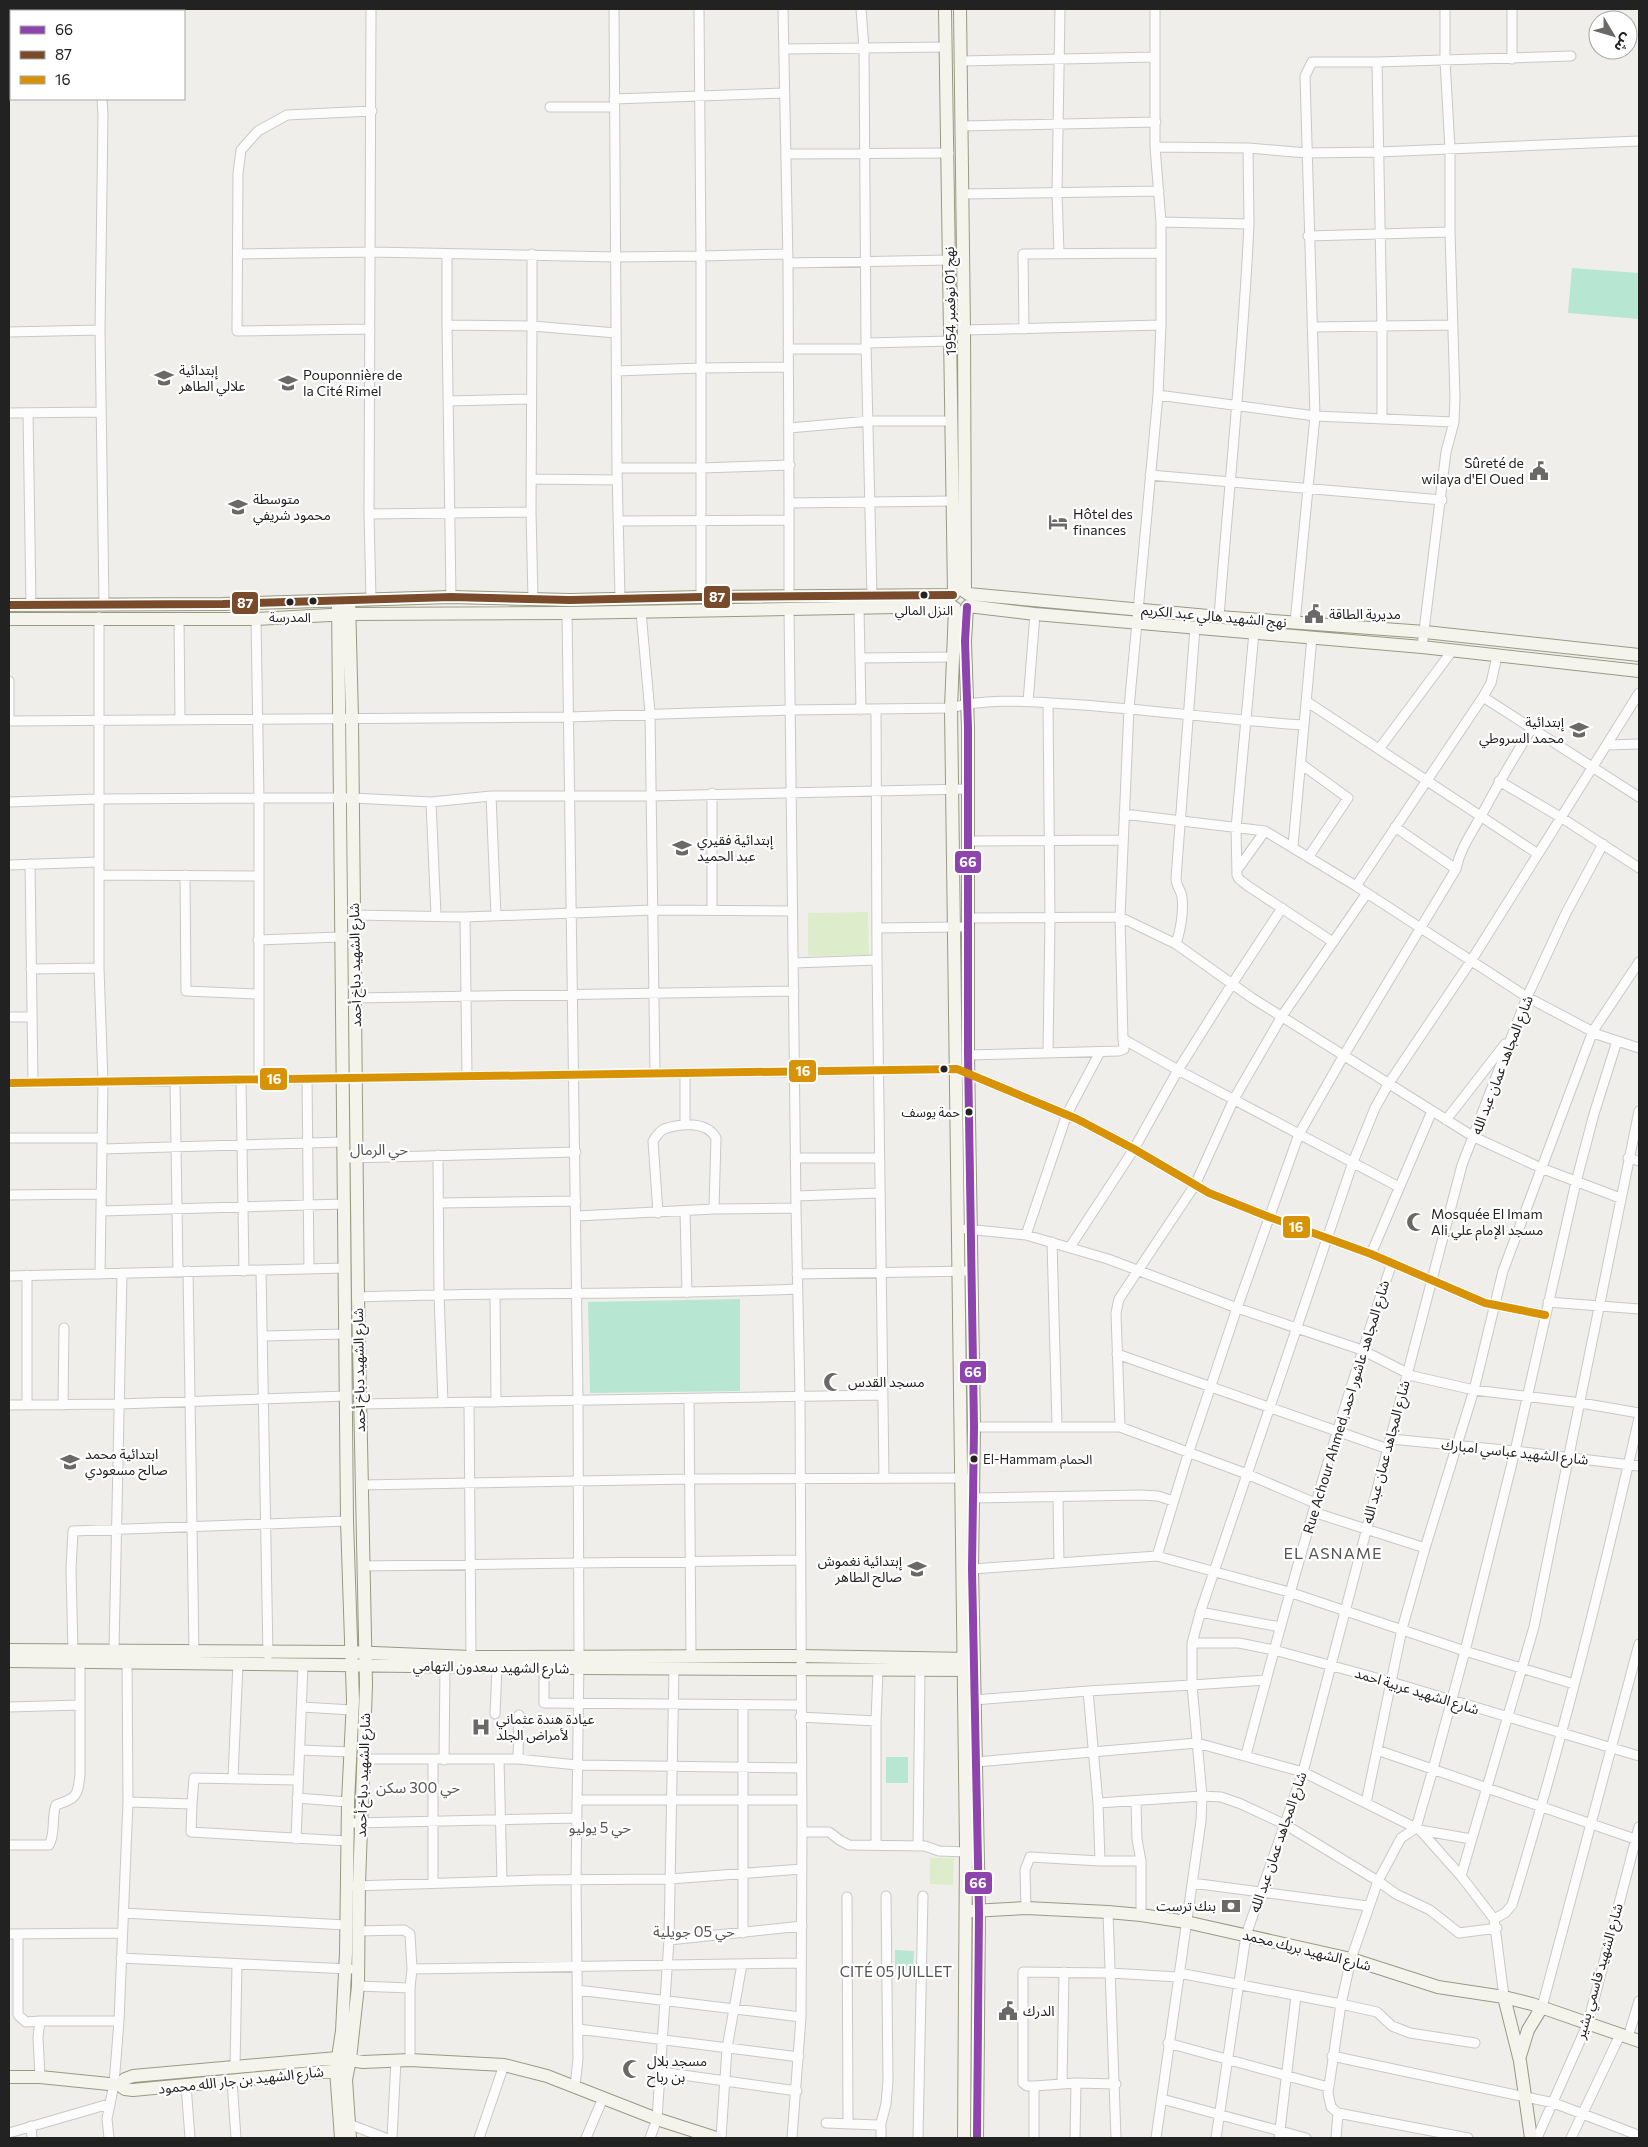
<svg xmlns="http://www.w3.org/2000/svg" width="1648" height="2147" font-family="Commissioner,'Noto Sans Arabic',sans-serif">
<style>
.grass{fill:#ddeccb}
.pitch{fill:#b7e6d2}
.lines{fill:none;stroke-linecap:round;stroke-linejoin:round}
.street-casing{stroke:#c9c8c7;stroke-width:11}
.secondary-casing{stroke:#999a82;stroke-width:14}
.street{stroke:#fdfcfc;stroke-width:9}
.secondary{stroke:#f4f4ed;stroke-width:12}
.bus-1-casing{stroke:#fff;stroke-width:11}
.bus-2-casing{stroke:#fff;stroke-width:11}
.bus-3-casing{stroke:#fff;stroke-width:11}
.bus-1{stroke:#8e44ad;stroke-width:8}
.bus-2{stroke:#7a4b2a;stroke-width:8}
.bus-3{stroke:#d79205;stroke-width:8}
.bus-dot{fill:#222;stroke:#fff;stroke-width:2}
.labels{text-anchor:middle;stroke-width:4.5;stroke-linejoin:round;paint-order:stroke}
.bus-label{font-size:13px;fill:#222;stroke:#fff}
.street-label{font-size:14px;fill:#222;stroke:#fff}
.poi-label{font-size:14px;fill:#222;stroke:#fff;text-anchor:start}
.neighbourhood-label{font-size:15px;fill:#555;stroke:#fff}
.quarter-label{font-size:16px;letter-spacing:1px;fill:#555;stroke:#fff}
.line-badge{stroke:#fff;stroke-width:2}
.badge-label{font-size:14px;text-anchor:middle;font-weight:bold;fill:#fff}
</style>
<rect width="100%" height="100%" fill="#f0eeeb"/>
<!-- grass -->
<path class="grass" d="M868 912 869 955 808 956V913Z
M930 1858H954L953 1885 930 1884Z"/>
<!-- pitch -->
<path class="pitch" d="M1572 268 1639 273V319L1568 313Z
M740 1299V1391L590 1393 588 1302Z
M886 1757H908V1783H886Z
M895 1950 914 1951 913 1970H895Z"/>
<g class="lines">
<!-- street casing -->
<g class="street-casing">
<path id="street" d="M17 9V11
M97 9 98 11
M614 9 617 468 620 599
M699 9 701 256 788 254
M783 9 788 263 789 503
M861 9 864 48 866 343 872 595
M1445 9V61L1450 149V232
M9 44 11 38
M784 49 946 47
M1512 59V9
M962 61 1155 57
M9 69 11 71
M102 99 103 115 100 330 104 604
M614 99 785 93
M550 107H614
M962 126 1156 122
M1155 147 1248 148 1307 153 1379 152 1639 141
M1248 148 1249 224
M786 154 949 153
M963 194 1159 191
M1161 222 1249 224C1243 355 1229 486 1219 617
M1308 236 1450 232 1455 398 1454 422 1446 452 1422 647
M1059 253 1057 192 1060 9
M238 254 371 252 615 257 701 256V368L788 367
M447 254V325
M532 254V326L616 333
M788 263 950 260
M1312 327 1453 325
M370 329 237 331 238 173 241 150 258 131 287 115 372 111
M1024 329 1023 254 1161 253
M964 330 1161 325
M9 332 100 330
M866 343 951 341
M788 349H866
M616 371 701 368V597
M1158 395 1315 416 1454 422
M448 401 531 399
M9 413 101 412
M28 413 31 605
M1382 418V327L1377 62 1571 56
M789 428 869 421H950
M617 468H701L790 465
M1150 475 1442 500
M532 479 617 480
M369 514 531 512
M618 521 789 520
M451 597 447 325 532 326 531 512 533 599
M789 597V503L952 501
M371 599 369 514 371 9
M859 608 861 710
M789 609 796 1208 800 1396 802 1832 801 2017 792 2138
M641 612 650 713 655 1073
M567 613 578 1400 579 1658 576 1880 578 2059 575 2086
M99 617V968L103 1082 100 1274
M179 618 180 719
M256 619 259 798V1079
M1295 623 1315 416 1305 76 1312 62H1377
M1254 632 1236 828 1237 875 1239 879 1248 886 1333 942
M860 658 953 657
M9 681V721
M1483 697 1639 797
M1306 701 1538 854
M1028 702 1035 614
M1048 703 1050 917 1048 1053
M876 710 877 960 884 1478
M9 721 568 717 791 710 951 708C989 697 1030 702 1068 704 1147 709 1225 720 1303 725
M1607 745 1639 744
M1379 749 1452 651
M1301 764 1348 798 1309 856
M1499 781 1562 818 1639 868
M712 793V910
M491 796 496 916
M9 802 98 799 259 798H353L431 802 491 796H650L967 789
M431 802 436 915
M1124 814 1265 831 1356 886 1527 997 1599 1035 1639 1048
M1395 827 1456 869
M967 841 1123 840
M1293 846 1312 637
M30 864 33 1082
M9 865 99 862
M1237 870 1265 831
M99 875 259 876
M185 875 186 991 258 994
M1356 886 1483 697 1491 683 1497 656
M354 915 465 917 653 910 792 911
M465 917 467 1076
M967 918 1120 917 1176 944 1252 998 1474 1137 1541 1168 1620 1198
M877 928 960 927
M258 940 340 937
M1176 944C1181 928 1184 914 1182 897 1181 889 1176 887 1176 878L1195 628
M794 963 877 960
M31 969 99 968
M354 998 794 991
M9 1017H32
M1123 1039 1120 917 1129 708 1158 395 1161 325V222L1155 147V9
M968 1055 1119 1051 1124 1049 1123 1039 1178 1070 1399 1187
M307 1079 309 1269
M241 1081 244 1271
M175 1082 178 1271
M9 1083 957 1069 1077 1119 1134 1149 1209 1193 1269 1217 1371 1254 1485 1303 1545 1315
M1446 1120 1505 1044
M685 1125V1073
M9 1138H102
M102 1149 343 1142
M438 1155 439 1294 443 1403
M351 1158 576 1152
M795 1158H879
M1628 1158 1639 1161
M9 1195 101 1194
M796 1196 879 1193
M439 1203 576 1201
M102 1211 344 1204
M685 1212 687 1293
M658 1213 653 1141C656 1137 659 1131 664 1129 681 1123 707 1121 716 1138L714 1209
M577 1216 714 1209 796 1208
M966 1229 1026 1235 1108 1259 1237 1308 1362 1350 1413 1376 1474 1390 1581 1403 1639 1413
M1026 1235 1067 1114 1100 1052
M1052 1242 1057 1425
M1070 1247 1134 1149 1178 1070 1232 984 1282 908
M1371 1254 1432 1111
M188 1271 194 1652
M261 1271 268 1655
M797 1274 970 1271
M9 1276 345 1268
M495 1294 496 1402
M358 1297C505 1292 651 1295 798 1289
M1548 1302 1639 1309
M264 1336 345 1334
M1117 1354 1388 1449
M689 1399 691 1656
M469 1403 471 1657
M360 1404 883 1395
M9 1405 119 1404 346 1396
M27 1405V1275
M63 1405 64 1328
M974 1427H1120L1247 1474 1315 1503
M1120 1427 1116 1313 1119 1299 1195 1185 1234 1099 1282 1016 1367 893
M1391 1439 1515 1451 1639 1466
M362 1485 689 1479 965 1478
M1058 1497 1059 1563
M973 1498 1141 1495 1158 1496 1173 1501
M1313 1512 1425 1548
M1157 1556 1189 1451 1237 1308 1299 1134 1344 1055 1456 869C1460 849 1471 834 1481 816 1497 786 1514 757 1532 728
M363 1566 801 1560
M972 1569 1157 1556 1289 1592 1465 1651 1574 1684
M1200 1612 1280 1627
M1192 1643H1239L1274 1650 1391 1682 1639 1756
M114 1650 122 1273
M73 1651 71 1569 73 1531 347 1521
M544 1667V1703L801 1705
M1266 1680 1192 1685V1643L1201 1610 1353 1162 1375 1108 1389 1083 1471 961 1639 693
M974 1700 1088 1691 1192 1685 1202 1796 1201 1821 1156 2138
M743 1705V1933
M9 1707 80 1705
M302 1707 352 1710
M495 1714 497 1667
M800 1717 876 1721
M300 1750 351 1752
M1377 1750 1635 1839
M1246 1755C1290 1589 1336 1425 1392 1263
M364 1759H518L577 1765 801 1768
M499 1759 502 1881
M518 1759 519 1715
M433 1760V1882
M444 1760 445 1666
M976 1762 1197 1743 1303 1772 1420 1830 1461 1876 1494 1919 1504 1997
M233 1778 238 1663
M297 1798 348 1802
M577 1800H801
M1136 1801 1137 1839 1141 1861V1915
M128 1802 192 1804 191 1832 347 1841
M1098 1803 1202 1796 1221 1797 1241 1804 1286 1825 1378 1881 1396 1894 1430 1910 1459 1933 1497 1928
M1366 1803 1402 1629 1425 1548 1474 1390 1503 1271 1593 1031 1639 962
M192 1804 194 1778 297 1780
M355 1823 577 1818
M1420 1830 1471 1839
M802 1832H829L841 1841 849 1845 925 1846 939 1851 966 1852
M296 1839 303 1665
M9 1845H49C56 1833 51 1818 56 1805 76 1798 78 1797 80 1774V1662
M876 1845V1721L878 1670
M918 1846 920 1671
M1100 1861H1141
M1461 1876 1534 1627 1639 1111
M1192 1883 1368 1906
M354 1886 537 1880 670 1879 802 1869
M847 1897 848 2124
M1026 1908 1025 1870 1030 1857 1100 1861 1098 1803 1088 1691
M1108 1912 1116 2138
M123 1913 346 1925
M1494 1919 1505 1913 1512 1905C1561 1745 1602 1582 1639 1418
M358 1931 404 1930 410 1934 412 1969
M9 1934 122 1933
M18 1934V2015L26 2022 40 2021 38 2037 40 2077
M669 1940 802 1926
M121 1958 350 1969
M1179 1973 1341 2004 1351 1959 1378 1881 1401 1838 1416 1828 1433 1769 1465 1651 1515 1451 1576 1182 1594 1114 1617 1041
M358 1986 410 1988 412 1969 801 1963
M577 1990 801 2017
M1542 2007 1639 1644
M40 2021H119
M578 2029 799 2057
M1628 2037 1639 2001
M1168 2043 1328 2087
M1332 2056 1554 2103 1635 2134
M410 2060V1988
M235 2067 237 1964
M661 2072 797 2091
M232 2081 236 2138
M1062 2084 1064 1972
M186 2085 190 2138
M1034 2086H1027L1023 2083V1972L1110 1973 1178 1977
M1162 2099 1306 2138
M1338 2113 1468 2138
M826 2123 878 2125 881 2128V2138
M349 2124 385 2138
M31 2126 32 2138
M880 2127 886 2104 888 2081 886 1896
M9 2133 109 2104
M109 2138 107 2119 114 2084 119 2021 128 1802 127 1658
M392 2138 396 2060
M479 2138 504 2065
M586 2138 603 2098
M650 2138 657 2119 669 1940 674 1668
M721 2138 727 2048 742 1964
M918 2138 923 1896
M1034 2138V2086L1076 2083 1116 2084
M1075 2138 1076 2083
M1216 2138 1246 1935 1303 1772 1462 1165 1527 997 1566 913 1603 844
M1279 2138 1296 1996
M1336 2138 1338 2113 1331 2107 1328 2093 1341 2004 1377 2012 1392 2026 1410 2033 1475 2043
M1537 2138 1588 2023 1639 1827
M1571 2138 1620 2035"/>
</g>
<!-- secondary casing -->
<g class="secondary-casing">
<path id="secondary" d="M945 9 954 594
M960 9 964 330 965 592
M968 594 1219 617 1425 632 1639 655
M349 600 352 718 358 1297 366 1685 359 1885 358 1986 350 2059 346 2080 350 2138
M338 601 347 1521 353 1700 348 1802 346 1953 342 2031 336 2070 341 2138
M9 605 223 604 451 597 570 600 701 597 953 595
M968 606 1035 614 1422 647 1639 671
M967 607 965 641 968 728V1055L974 1427 972 1569 979 1911 977 2138
M955 608 951 708 966 1846 964 2138
M9 619H256L349 614 567 613 952 606
M9 1650 350 1652 471 1657 801 1656 971 1659
M9 1661 579 1668 971 1670
M971 1911 1026 1908 1108 1912 1141 1915 1186 1922 1351 1959 1438 1987 1504 1997 1532 2004 1639 2041
M1504 1997 1520 2061 1531 2138
M1520 2056 1528 2030 1542 2007
M9 2077H40L119 2085 125 2089 133 2090 342 2070
M119 2085 125 2079 133 2076 337 2058 363 2062 410 2060 504 2065 547 2076 657 2119 716 2138"/>
</g>
<!-- street -->
<use href="#street" class="street"/>
<!-- secondary -->
<use href="#secondary" class="secondary"/>
<!-- bus-1 casing -->
<g class="bus-1-casing">
<path id="bus-1" d="M967 607 965 641 968 728V1055L974 1427 972 1569 979 1911 977 2138"/>
</g>
<!-- bus-2 casing -->
<g class="bus-2-casing">
<path id="bus-2" d="M9 605 223 604 451 597 570 600 701 597 953 595"/>
</g>
<!-- bus-3 casing -->
<g class="bus-3-casing">
<path id="bus-3" d="M9 1083 957 1069 1077 1119 1134 1149 1209 1193 1269 1217 1371 1254 1485 1303 1545 1315"/>
</g>
<!-- bus-1 -->
<use href="#bus-1" class="bus-1"/>
<!-- bus-2 -->
<use href="#bus-2" class="bus-2"/>
<!-- bus-3 -->
<use href="#bus-3" class="bus-3"/>
</g>
<!-- icons -->
<defs>
<g id="school-bare" transform="scale(1.5)"><path d="M0-5L7-2L0 1L-7-2ZM-4 1L0 2.5L4 1V4Q0 6-4 4Z" fill="#6a6968" stroke="#fff" stroke-width="2.5" paint-order="stroke"/></g>
<g id="civic-bare" transform="scale(1.5)"><path d="M-.6-6.5H3V-4.5H.6V-3L4-1V1h2V6H-6V1h2V-1L-.6-3ZM-1.2 2.5V6h2.4V2.5Z" fill="#6a6968" stroke="#fff" stroke-width="2.5" paint-order="stroke"/></g>
<g id="hotel-bare" transform="scale(1.5)"><path d="M-6-4.5h1.5V1H6V5H4.5V3h-9V5H-6ZM-4 0a1.8 1.8 0 1 1 3.6 0ZM.5 0V-2.5h3Q6-2.5 6 0Z" fill="#6a6968" stroke="#fff" stroke-width="2.5" paint-order="stroke"/></g>
<g id="mosque-bare" transform="scale(1.5)"><path d="M3.5-4.9A6 6 0 1 0 3.5 4.9A5 5 0 1 1 3.5-4.9Z" fill="#6a6968" stroke="#fff" stroke-width="2.5" paint-order="stroke"/></g>
<g id="hospital-bare" transform="scale(1.5)"><path d="M-5-5h3v3.5h4V-5h3V5h-3V1.5h-4V5h-3Z" fill="#6a6968" stroke="#fff" stroke-width="2.5" paint-order="stroke"/></g>
<g id="bank-bare" transform="scale(1.5)"><path d="M-6-4H6V4H-6ZM0-2.3a2.3 2.3 0 1 0 0 4.6a2.3 2.3 0 1 0 0-4.6Z" fill="#6a6968" stroke="#fff" stroke-width="2.5" paint-order="stroke"/></g>
</defs>
<g fill-rule="evenodd">
<use href="#school-bare" x="164" y="378"/>
<use href="#school-bare" x="288" y="383"/>
<use href="#civic-bare" x="1539" y="471"/>
<use href="#school-bare" x="238" y="507"/>
<use href="#hotel-bare" x="1058" y="522"/>
<use href="#civic-bare" x="1314" y="614"/>
<use href="#school-bare" x="1579" y="730"/>
<use href="#school-bare" x="682" y="848"/>
<use href="#mosque-bare" x="1416" y="1222"/>
<use href="#mosque-bare" x="833" y="1382"/>
<use href="#school-bare" x="70" y="1462"/>
<use href="#school-bare" x="917" y="1569"/>
<use href="#hospital-bare" x="481" y="1727"/>
<use href="#bank-bare" x="1231" y="1906"/>
<use href="#civic-bare" x="1008" y="2011"/>
<use href="#mosque-bare" x="632" y="2069"/>
</g>
<!-- markers -->
<g class="bus-dot">
<circle cx="924" cy="595" r="4.5"/>
<circle cx="313" cy="601" r="4.5"/>
<circle cx="290" cy="602" r="4.5"/>
<circle cx="944" cy="1069" r="4.5"/>
<circle cx="969" cy="1112" r="4.5"/>
<circle cx="974" cy="1459" r="4.5"/>
</g>
<g class="labels">
<!-- bus labels -->
<g class="bus-label">
<text x="924" y="615">النزل المالي</text>
<text x="290" y="622">المدرسة</text>
<text x="960" y="1117" text-anchor="end">حمة يوسف</text>
<text x="983" y="1464" text-anchor="start">El-Hammam,الحمام</text>
</g>
<!-- street labels -->
<g class="street-label">
<text transform="translate(950 301) rotate(-91)" y="5">نهج 01 نوفمبر 1954</text>
<text transform="translate(1214 616) rotate(5)" y="5">نهج الشهيد هالي عبد الكريم</text>
<text transform="translate(355 965) rotate(-91)" y="5">شارع الشهيد دباخ أحمد</text>
<text transform="translate(1502 1065) rotate(-69)" y="5">شارع المجاهد عمان عبد الله</text>
<text transform="translate(359 1370) rotate(-91)" y="5">شارع الشهيد دباخ أحمد</text>
<text transform="translate(1346 1407) rotate(-73)" y="5">Rue Achour Ahmed,شارع المجاهد عاشور احمد</text>
<text transform="translate(1386 1452) rotate(-75)" y="5">شارع المجاهد عمان عبد الله</text>
<text transform="translate(1515 1452) rotate(6)" y="5">شارع الشهيد عباسي امبارك</text>
<text transform="translate(491 1667) rotate(1)" y="5">شارع الشهيد سعدون التهامي</text>
<text transform="translate(1417 1691) rotate(17)" y="5">شارع الشهيد عربية احمد</text>
<text transform="translate(363 1775) rotate(-88)" y="5">شارع الشهيد دباخ أحمد</text>
<text transform="translate(1278 1842) rotate(-71)" y="5">شارع المجاهد عمان عبد الله</text>
<text transform="translate(1307 1950) rotate(14)" y="5">شارع الشهيد بريك محمد</text>
<text transform="translate(1599 1971) rotate(-74)" y="5">شارع الشهيد قاسمي بشير</text>
<text transform="translate(241 2080) rotate(-6)" y="5">شارع الشهيد بن جار الله محمود</text>
</g>
<!-- poi labels -->
<g class="poi-label">
<text x="179" y="375">إبتدائية<tspan x="179" dy="16">علالي الطاهر</tspan></text>
<text x="303" y="380">Pouponnière de<tspan x="303" dy="16">la Cité Rimel</tspan></text>
<text x="1524" y="468" text-anchor="end">Sûreté de<tspan x="1524" dy="16">wilaya d'El Oued</tspan></text>
<text x="253" y="504">متوسطة<tspan x="253" dy="16">محمود شريفي</tspan></text>
<text x="1073" y="519">Hôtel des<tspan x="1073" dy="16">finances</tspan></text>
<text x="1329" y="619">مديرية الطاقة</text>
<text x="1564" y="727" text-anchor="end">إبتدائية<tspan x="1564" dy="16">محمد السروطي</tspan></text>
<text x="697" y="845">إبتدائية فقيري<tspan x="697" dy="16">عبد الحميد</tspan></text>
<text x="1431" y="1219">Mosquée El Imam<tspan x="1431" dy="16">Ali,مسجد الإمام علي</tspan></text>
<text x="848" y="1387">مسجد القدس</text>
<text x="85" y="1459">ابتدائية محمد<tspan x="85" dy="16">صالح مسعودي</tspan></text>
<text x="902" y="1566" text-anchor="end">إبتدائية نغموش<tspan x="902" dy="16">صالح الطاهر</tspan></text>
<text x="496" y="1724">عيادة هندة عثماني<tspan x="496" dy="16">لأمراض الجلد</tspan></text>
<text x="1216" y="1911" text-anchor="end">بنك ترست</text>
<text x="1023" y="2016">الدرك</text>
<text x="647" y="2066">مسجد بلال<tspan x="647" dy="16">بن رباح</tspan></text>
</g>
<!-- neighbourhood labels -->
<g class="neighbourhood-label">
<text x="379" y="1155">حي الرمال</text>
<text x="418" y="1793">حي 300 سكن</text>
<text x="600" y="1833">حي 5 يوليو</text>
<text x="694" y="1937">حي 05 جويلية</text>
<text x="896" y="1977">CITÉ 05 JUILLET</text>
</g>
<!-- quarter labels -->
<g class="quarter-label">
<text x="1333" y="1559">EL ASNAME</text>
</g>
</g>
<g class="line-badge">
<rect x="703" y="585" width="28" height="24" rx="5" fill="#7a4b2a"/>
<rect x="231" y="591" width="28" height="24" rx="5" fill="#7a4b2a"/>
<rect x="954" y="850" width="28" height="24" rx="5" fill="#8e44ad"/>
<rect x="788" y="1059" width="29" height="24" rx="5" fill="#d79205"/>
<rect x="259" y="1067" width="29" height="24" rx="5" fill="#d79205"/>
<rect x="1282" y="1215" width="29" height="24" rx="5" fill="#d79205"/>
<rect x="959" y="1360" width="28" height="24" rx="5" fill="#8e44ad"/>
<rect x="964" y="1871" width="29" height="24" rx="5" fill="#8e44ad"/>
</g>
<g class="badge-label">
<text x="717" y="602">87</text>
<text x="245" y="608">87</text>
<text x="968" y="867">66</text>
<text x="803" y="1076">16</text>
<text x="274" y="1084">16</text>
<text x="1296" y="1232">16</text>
<text x="973" y="1377">66</text>
<text x="978" y="1888">66</text>
</g>
<!-- border -->
<rect width="1648" height="2147" fill="none" stroke="#222222" stroke-width="20"/>
<!-- legend -->
<rect x="10" y="10" width="175" height="90" fill="#ffffff" stroke="#a7a7a7"/>
<rect x="20" y="26" width="25" height="8" fill="#8e44ad" stroke="#a7a7a7"/>
<text x="55" y="35" font-size="15" fill="#222222">66</text>
<rect x="20" y="51" width="25" height="8" fill="#7a4b2a" stroke="#a7a7a7"/>
<text x="55" y="60" font-size="15" fill="#222222">87</text>
<rect x="20" y="76" width="25" height="8" fill="#d79205" stroke="#a7a7a7"/>
<text x="55" y="85" font-size="15" fill="#222222">16</text>
<!-- north arrow -->
<g transform="translate(1613 35) rotate(128)"><circle r="24" fill="#ffffff" stroke="#a7a7a7"/>
<path d="M0-4L9 19L0 12L-9 19Z" fill="#6a6968"/>
<text y="-8" font-size="14" font-weight="bold" text-anchor="middle" fill="#222222">ش</text>
</g>
</svg>
